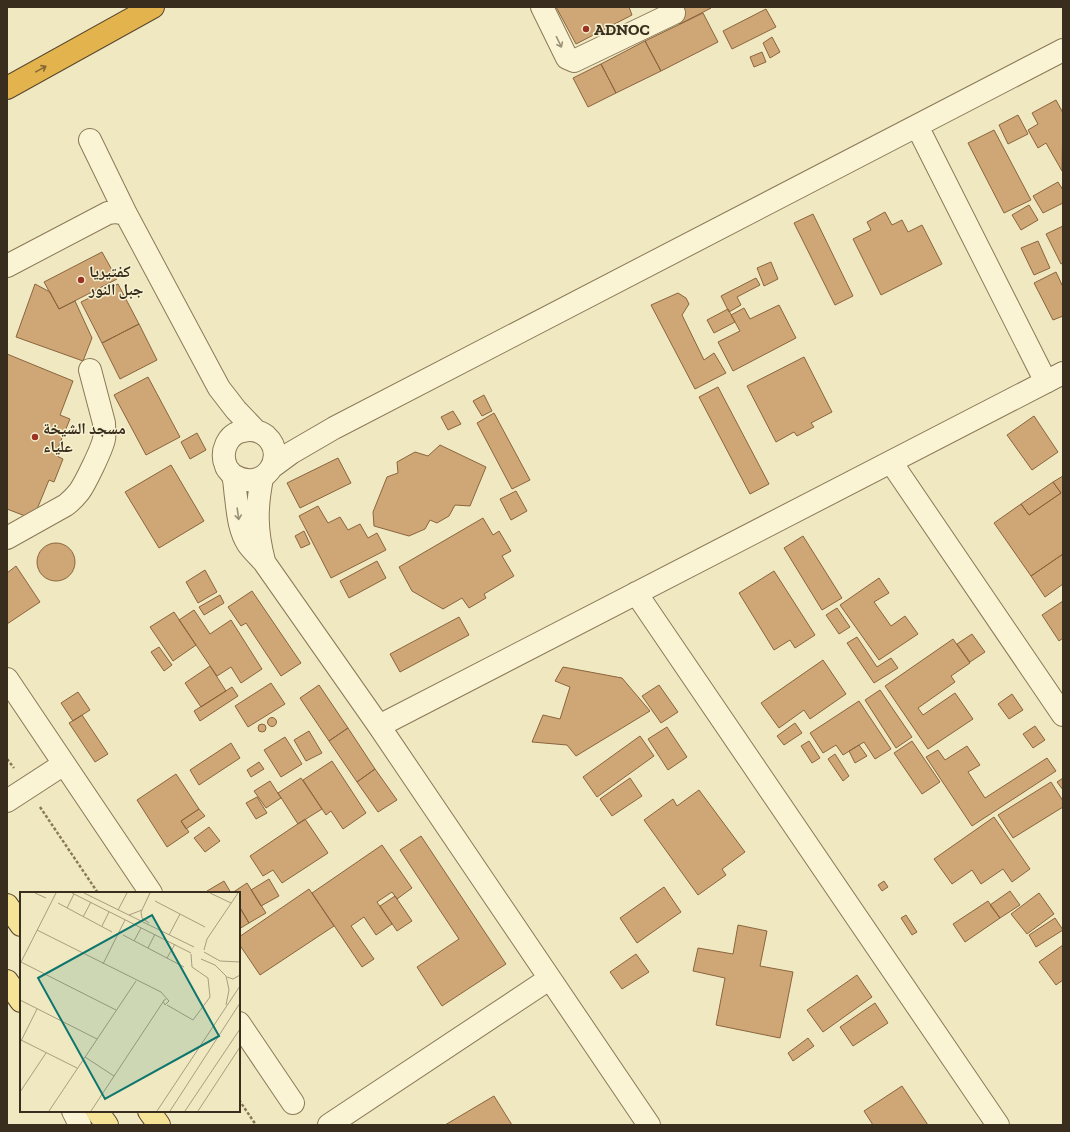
<svg xmlns="http://www.w3.org/2000/svg" width="1070" height="1132" font-family="'Zilla Slab','Noto Naskh Arabic',serif">
<style>
.building{fill:#cfa675;stroke:#8a653d}
.lines{fill:none;stroke-linecap:round;stroke-linejoin:round}
.minor-casing{stroke:#8a7958;stroke-width:24}
.major-casing{stroke:#57462c;stroke-width:24}
.highway-casing{stroke:#57462c;stroke-width:24}
.path{stroke:#8a7958;stroke-width:2.5;stroke-dasharray:3 2;stroke-linecap:butt}
.minor{stroke:#faf4d4;stroke-width:22}
.major{stroke:#f5e397;stroke-width:22}
.highway{stroke:#e3b44e;stroke-width:22}
.oneway{stroke:#9a9178}
.oneway2{stroke:#866a33}
.poi-dot{fill:#9b3325;stroke:#f7f1d1;stroke-width:1.5}
.labels{text-anchor:middle;stroke-width:3;stroke-linejoin:round;paint-order:stroke}
.poi-label{font-size:16px;font-weight:bold;fill:#392e1d;stroke:#f7f1d1;text-anchor:start}
.inset-road{fill:none;stroke:#a79e7f;stroke-width:1}
.view{fill:#0f766e;fill-opacity:0.15;stroke:#0f766e;stroke-width:2}
.inset-edge{fill:none;stroke:#392e1d;stroke-width:2}
</style>
<rect width="100%" height="100%" fill="#f0e8c1"/>
<!-- building -->
<path class="building" d="M556 7H629L632 15 576 44Z
M671 7H711V8L680 24Z
M766 9 776 27 732 49 723 31Z
M703 13 718 42 661 71 645 41Z
M772 37 780 52 770 58 763 43Z
M645 41 661 71 616 93 601 64Z
M762 52 766 62 754 67 750 57Z
M601 64 616 93 588 107 573 78Z
M1056 100 1063 113 1062 171 1046 143 1038 148 1028 130 1038 124 1032 113Z
M1018 115 1028 134 1008 144 999 125Z
M994 130 1031 200 1004 213 968 143Z
M1058 182 1063 190V203L1043 213 1033 196Z
M1029 205 1038 220 1021 230 1012 215Z
M885 212 892 225 902 220 908 232 922 225 942 264 881 295 853 239 871 230 867 222Z
M813 214 853 296 835 305 794 223Z
M1063 226V263L1061 264 1046 234Z
M1038 241 1050 268 1034 275 1021 248Z
M102 252 117 279 59 309 44 282Z
M771 262 778 279 764 286 757 268Z
M1056 272 1063 287V316L1053 320 1034 283Z
M756 278 760 285 737 297 741 305 729 312 721 296Z
M35 284 50 292 59 309 75 301 92 338 83 361 16 337Z
M118 284 139 324 102 343 81 302Z
M678 293 686 298 689 304 682 315 704 360 714 353 726 373 695 389 651 305Z
M779 305 796 338 733 371 718 342 740 331 731 315 744 308 750 319Z
M728 309 735 322 714 333 707 320Z
M139 324 157 360 120 379 102 343Z
M7 354 73 381 60 415 70 419 55 455 63 459 54 482 49 480 33 519 7 509Z
M804 357 832 412 811 423 814 427 797 436 794 432 776 442 747 386Z
M148 377 180 437 146 455 114 395Z
M718 387 769 484 750 494 699 397Z
M484 395 492 411 482 416 473 401Z
M453 411 461 424 448 430 441 417Z
M494 413 530 480 512 489 477 423Z
M1034 416 1058 452 1032 470 1007 435Z
M197 433 206 450 190 459 181 442Z
M440 445 486 467 470 506 455 505 449 516 437 523 430 520 425 529 409 536 374 526 373 512 387 477 398 473 397 462 415 452 428 456Z
M338 458 351 483 300 508 287 483Z
M171 465 204 521 159 548 125 492Z
M1063 476V554L1031 576 994 523 1021 504 1029 515 1061 493 1053 482Z
M1053 482 1061 493 1029 515 1021 504Z
M516 491 527 511 511 520 500 499Z
M318 506 328 523 340 517 348 530 360 524 368 538 377 533 386 550 331 578 299 516Z
M483 518 493 535 499 531 511 551 502 556 514 576 484 594 486 598 469 608 462 598 443 609 412 591 399 567Z
M304 531 310 544 301 548 295 536Z
M803 536 842 598 822 610 784 548Z
M37 562a19 19 0 1 1 38 0a19 19 0 1 1-38 0Z
M1063 554V584L1045 597 1031 576Z
M377 561 386 578 349 598 340 581Z
M16 566 40 602 7 624V573Z
M205 570 217 592 198 603 186 582Z
M774 571 815 635 795 648 790 640 774 650 739 593Z
M879 578 889 593 874 602 891 626 905 616 918 634 879 660 840 605Z
M252 591 301 663 281 676 246 623 241 626 228 607Z
M220 595 224 603 204 615 199 607Z
M1063 601V638L1059 641 1042 615Z
M837 608 850 627 839 634 826 615Z
M194 610 210 634 231 620 262 669 241 683 231 667 217 676 179 620Z
M174 612 196 645 173 661 150 627Z
M459 617 469 635 400 672 390 654Z
M972 634 985 652 970 662 957 644Z
M857 637 877 667 891 658 898 668 874 683 847 643Z
M953 639 970 663 951 676 955 682 918 708 923 715 955 693 973 719 928 749 885 686Z
M159 647 172 665 164 671 151 652Z
M823 660 846 694 810 719 804 710 779 728 761 703Z
M210 666 226 691 201 707 185 683Z
M563 667 622 678 650 711 576 756 567 745 532 742 543 715 560 719 570 687 555 681Z
M271 683 285 704 248 727 235 706Z
M319 685 348 728 329 741 300 698Z
M659 685 678 712 661 723 642 696Z
M232 687 238 696 200 721 194 711Z
M880 690 912 737 896 748 865 700Z
M78 692 90 710 73 721 61 703Z
M1012 694 1023 710 1009 719 998 704Z
M859 701 891 749 875 759 864 742 843 755 836 745 823 753 810 733Z
M82 715 108 754 95 762 69 723Z
M267.5 722a4.5 4.5 0 1 1 9 0a4.5 4.5 0 1 1-9 0Z
M795 723 802 733 784 745 777 736Z
M258 728a4 4 0 1 1 8 0a4 4 0 1 1-8 0Z
M1035 726 1045 740 1033 748 1023 734Z
M667 727 687 757 668 770 648 739Z
M348 728 375 769 357 782 329 741Z
M309 731 322 753 306 761 294 740Z
M640 736 654 756 597 797 583 777Z
M285 737 302 764 281 777 264 750Z
M809 741 820 758 812 763 801 746Z
M912 741 940 782 922 794 894 753Z
M231 743 240 758 199 785 190 770Z
M859 745 867 756 855 763 849 751Z
M967 746 980 765 968 772 985 798 1047 758 1056 771 972 826 926 757 938 750 945 760Z
M835 754 849 776 843 781 828 759Z
M332 761 366 813 343 829 331 811 326 815 303 780Z
M259 762 264 769 251 777 247 770Z
M375 769 397 800 378 812 357 782Z
M176 774 199 809 181 821 189 832 167 847 137 800Z
M301 778 322 809 298 824 278 793Z
M630 778 642 796 612 816 600 799Z
M1063 778V790L1057 782Z
M270 781 281 798 266 808 254 791Z
M1051 782 1063 801V807L1013 838 998 815Z
M699 790 745 852 722 869 726 875 698 895 644 820 673 799 677 806Z
M257 797 267 813 256 819 246 803Z
M199 809 205 816 186 829 181 821Z
M994 817 1030 869 1012 882 1003 869 981 884 972 870 952 884 934 859Z
M305 819 328 853 282 883 273 870 263 876 250 856Z
M209 827 220 841 205 852 194 838Z
M421 836 506 964 442 1006 417 967 459 939 400 850Z
M382 845 412 888 397 899 392 892 377 902 392 924 376 935 364 917 351 926 374 959 362 967 312 893Z
M269 879 279 896 261 906 251 890Z
M224 881 231 893H208L207 891Z
M884 881 888 887 882 891 878 885Z
M247 883 266 913 249 923 239 906V893H232Z
M664 887 681 912 637 943 620 918Z
M309 889 334 926 260 975 239 944V937Z
M1010 891 1020 905 1000 918 990 905Z
M1039 893 1054 914 1027 934 1011 914Z
M395 896 412 921 397 931 380 906Z
M988 901 1000 918 965 942 953 924Z
M239 906 249 923 239 929Z
M906 915 917 932 912 935 901 918Z
M1055 918 1063 930 1036 947 1029 935Z
M738 925 767 931 760 966 793 972 780 1038 716 1025 725 978 693 971 698 948 733 954Z
M1063 945V980L1056 985 1039 962Z
M636 954 649 972 622 989 610 972Z
M857 975 872 997 823 1032 807 1010Z
M875 1003 888 1023 853 1046 840 1027Z
M808 1038 814 1046 793 1061 788 1053Z
M902 1086 928 1125H873L864 1111Z
M494 1096 512 1125H445Z"/>
<g class="lines">
<!-- minor casing -->
<g class="minor-casing">
<path id="minor" d="M542 7 567 58 574 61 674 13
M917 126 1046 382
M90 140 126 214 219 388 236 410 255 430
M7 266 108 213 115 212 126 214
M891 462 1063 715
M272 467 291 453 334 428 1063 50
M233 475C263 494 289 457 266 436 260 431 251 429 243 431 227 434 220 452 226 466 227 470 231 472 233 476 235 482 235 491 236 497 238 513 239 530 248 544 252 550 259 556 264 562L379 726 649 1125
M262 478C256 509 256 530 264 561
M7 538 66 505C71 501 75 497 79 492 85 484 102 449 104 439 105 434 104 429 104 423L90 370
M636 593 998 1125
M7 679 151 893
M379 726 1063 373
M7 801 64 764
M239 1023 293 1103
M73 1111 80 1125
M329 1125 549 979"/>
</g>
<!-- major casing -->
<g class="major-casing">
<path id="major" d="M7 905 21 925
M7 981 21 1001
M97 1111 107 1125
M149 1111 159 1125"/>
</g>
<!-- highway casing -->
<g class="highway-casing">
<path id="highway" d="M7 88 153 7"/>
</g>
<!-- path -->
<path class="path" d="M7 759 14 768
M40 807 98 893
M239 1100 256 1125"/>
<!-- minor -->
<use href="#minor" class="minor"/>
<!-- major -->
<use href="#major" class="major"/>
<!-- highway -->
<use href="#highway" class="highway"/>
</g>
<!-- one-way arrows -->
<defs><path id="oneway-shaft" d="M-6 0H5M1.5-3L5.5 0L1.5 3" fill="none" stroke-width="1.6" stroke-linecap="round" stroke-linejoin="round"/></defs>
<g class="oneway">
<use href="#oneway-shaft" transform="translate(559 42) rotate(64)"/>
<use href="#oneway-shaft" transform="translate(238 514) rotate(82)"/>
</g>
<use class="oneway2" href="#oneway-shaft" transform="translate(41 69) rotate(-29)"/>
<!-- markers -->
<g class="poi-dot">
<circle cx="586" cy="29" r="4"/>
<circle cx="81" cy="280" r="4"/>
<circle cx="35" cy="437" r="4"/>
</g>
<g class="labels">
<!-- poi labels -->
<g class="poi-label">
<text x="594" y="35">ADNOC</text>
<text x="89" y="277">كفتيريا<tspan x="89" dy="18">جبل النور</tspan></text>
<text x="43" y="434">مسجد الشيخة<tspan x="43" dy="18">علياء</tspan></text>
</g>
</g>
<!-- overview -->
<g transform="translate(20 892)">
<rect width="220" height="220" fill="#f0e8c1"/>
<path class="inset-road" d="M15 1 26 6M52 1 171 61M64 1 174 55M190 1 211 11M135 9 185 35M38 11 92 40M47 16 54 2M98 18 107 1M109 23 122 18M63 25 71 10M129 31 122 26 121 20 130 1M82 34 89 20M17 38 141 100 149 109 145 113 143 109 146 107M103 43 164 75M149 43 160 22M114 49 121 36M128 56 135 42M184 58 187 47 218 1M184 60 200 69 220 70M147 66 155 52M181 67 195 73 206 84 209 98 206 113M1 70 96 118M0 72 36 1M83 72 105 28M207 85 213 87 220 83M0 108 77 147M147 113 173 128 190 105 188 86 172 75 171 62M1 148 57 176M0 151 17 117M65 165 94 184M0 200 26 161M29 219 116 89M71 219 143 110M137 219 220 94M150 219 220 111M165 219 220 137M178 219 220 155"/>
<path class="view" d="M132 23 199 144 85 207 18 86Z"/>
<rect width="220" height="220" class="inset-edge"/>
</g>
<!-- border -->
<rect width="1070" height="1132" fill="none" stroke="#392e1d" stroke-width="16"/>
</svg>
